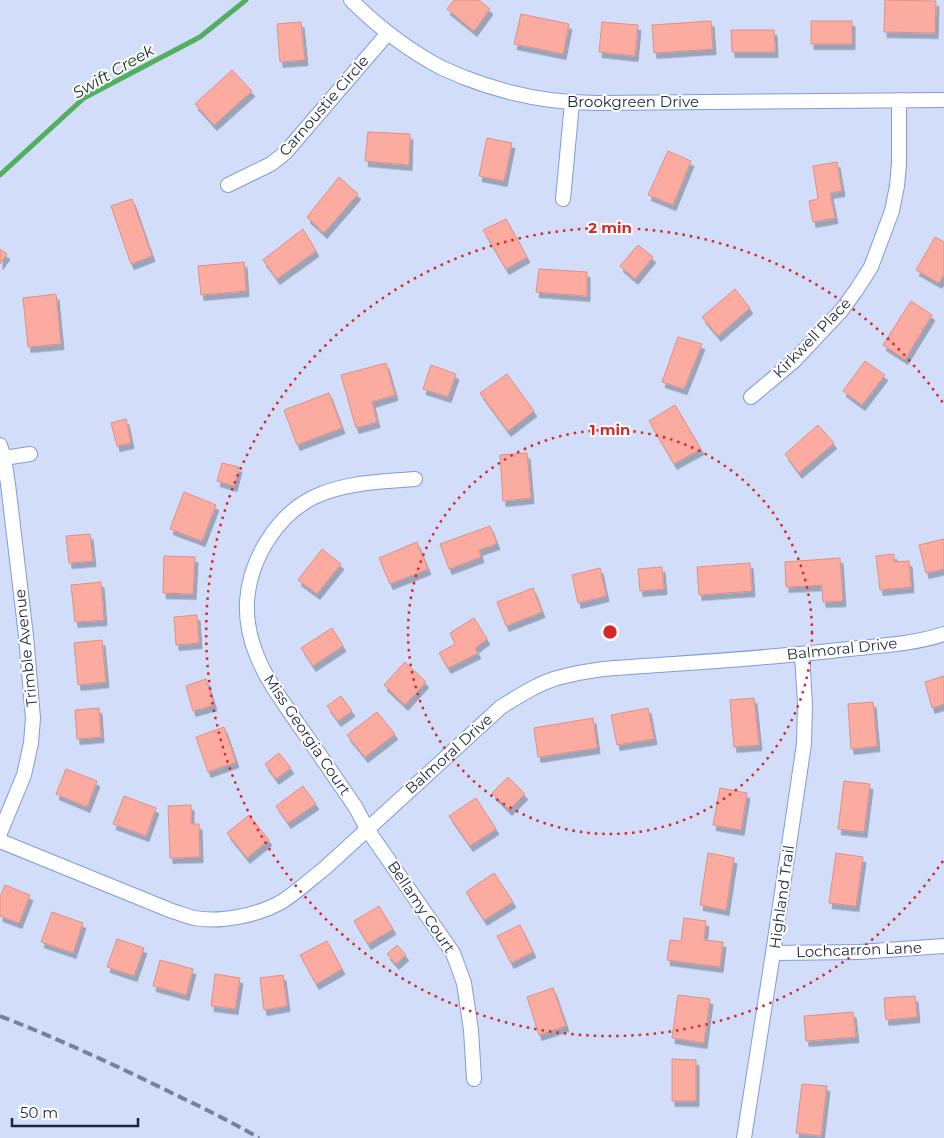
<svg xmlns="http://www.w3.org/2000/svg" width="944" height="1138" font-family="Montserrat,sans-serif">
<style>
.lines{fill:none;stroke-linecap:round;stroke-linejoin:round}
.stream{stroke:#53ae5f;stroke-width:5}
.building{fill:#fcaba1;stroke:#de8f86;filter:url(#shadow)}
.minor-casing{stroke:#819bda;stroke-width:16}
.minor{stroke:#fff;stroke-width:14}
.rail{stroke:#76819b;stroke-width:4;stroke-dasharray:10 5;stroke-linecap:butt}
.ring{fill:none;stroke:#d62828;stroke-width:2.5;stroke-dasharray:2.5 5}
.labels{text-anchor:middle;stroke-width:4;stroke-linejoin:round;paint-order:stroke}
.street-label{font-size:15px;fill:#1a243d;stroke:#fff}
.water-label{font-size:16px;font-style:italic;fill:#103516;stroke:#fff}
.centre{fill:#d62828;stroke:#fff;stroke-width:2.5}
.ring-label{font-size:15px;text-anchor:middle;font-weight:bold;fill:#d62828;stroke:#fff;stroke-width:4;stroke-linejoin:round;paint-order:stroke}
</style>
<defs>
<filter id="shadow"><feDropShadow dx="3" dy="5.5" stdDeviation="0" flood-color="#0004"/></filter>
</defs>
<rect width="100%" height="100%" fill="#d2def9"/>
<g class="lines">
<!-- stream -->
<path class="stream" d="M0 175 84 98 200 37 246 0"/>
</g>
<!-- building -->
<path class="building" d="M454 0H479L490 9 474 31 447 9Z
M885 0 936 1 935 33 884 32Z
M521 14 569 24 563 54 514 44Z
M711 21 713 49 654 53 652 25Z
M811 21H852V44H811Z
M301 22 305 60 280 62 277 24Z
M602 22 638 25 635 56 599 52Z
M731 30H774L775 52H732Z
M232 70 252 91 214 125 195 104Z
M368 132 410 134 409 165 365 161Z
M487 138 512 143 504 181 479 176Z
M668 151 691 161 673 205 648 195Z
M837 162 842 191 830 193 835 218 813 222 809 201 818 199 813 166Z
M339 177 358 194 324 233 307 217Z
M132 199 152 256 131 264 111 206Z
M506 219 527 257 506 269 483 230Z
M303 229 316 251 277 279 263 260Z
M935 237 944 242V274L939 283 916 270Z
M638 245 653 257 635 279 620 266Z
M0 249 7 254 0 264Z
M244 262 246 291 201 295 198 266Z
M539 269 587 272V296L536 292Z
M735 289 750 308 718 336 702 317Z
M56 294 61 344 28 347 23 298Z
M911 301 932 315 905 359 883 345Z
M678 337 702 344 684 389 662 382Z
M865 361 885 375 862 405 843 391Z
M386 363 395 395 372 402 377 422 356 428 341 375Z
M431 365 456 374 448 397 423 389Z
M507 374 534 411 508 431 480 393Z
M329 393 342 428 297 445 284 410Z
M675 405 701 449 674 464 649 421Z
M126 419 131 443 117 446 111 423Z
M818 425 834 443 799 473 785 454Z
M527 453 531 498 503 501 500 455Z
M222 463 239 467 234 486 217 481Z
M184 492 216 505 202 541 170 529Z
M490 526 497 544 479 550 481 557 449 569 440 544Z
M90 534 93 561 69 563 66 536Z
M944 539V569L926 573 919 545Z
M417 542 428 569 390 584 379 558Z
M322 549 341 564 317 594 298 580Z
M894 554V562L909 561 911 587 880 590 876 556Z
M164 556 195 557 193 594 163 593Z
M840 558 843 601 823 602 822 585 786 587 785 562Z
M750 563 752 591 699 595 697 567Z
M662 567 664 589 640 591 638 569Z
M600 568 606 596 578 603 572 575Z
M101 582 104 620 75 622 71 585Z
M533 588 542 612 506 626 497 602Z
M197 615 199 643 176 645 174 617Z
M474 618 487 639 475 648 478 653 448 668 439 653 455 644 450 633Z
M332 628 343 646 313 666 301 648Z
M102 640 106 682 78 685 74 643Z
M405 662 426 682 405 705 384 685Z
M944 676V704L932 708 925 682Z
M206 679 214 705 193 711 186 686Z
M341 696 352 711 338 721 327 706Z
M754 698 759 745 734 747 730 700Z
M873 702 877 746 851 749 848 704Z
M99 708 101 737 77 739 75 710Z
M648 708 654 739 617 745 611 715Z
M377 712 395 734 365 757 347 735Z
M593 718 597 748 538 757 534 728Z
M224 727 236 762 208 772 196 737Z
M279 753 291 768 276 779 265 764Z
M66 769 97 781 87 807 56 794Z
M508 777 525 794 509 810 492 793Z
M844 781 870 784 864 832 838 829Z
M303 786 316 804 288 823 276 806Z
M720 788 747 793 741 830 713 825Z
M124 796 156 808 146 836 113 824Z
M476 798 496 829 470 846 449 816Z
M191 805V824H199L200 857 170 858 168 806Z
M249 815 269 840 247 858 227 833Z
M708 853 734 858 726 910 700 905Z
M836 853 863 857 856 906 829 903Z
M494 873 513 902 484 920 466 892Z
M5 885 30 895 19 923 0 916V897Z
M379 906 393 929 368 944 354 921Z
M52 912 83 923 73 953 41 942Z
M684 918 706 921 704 940 723 942 720 967 667 960 670 940 681 941Z
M520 925 533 952 511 963 497 936Z
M117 939 144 948 134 976 107 967Z
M327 941 342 969 316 984 300 955Z
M397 945 406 955 396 964 387 954Z
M160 960 193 969 186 995 153 986Z
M215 974 240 978 235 1009 211 1006Z
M283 975 287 1006 264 1010 260 978Z
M553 988 566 1026 539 1035 527 997Z
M678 995 710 999 704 1043 672 1038Z
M915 996 917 1017 886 1020 884 998Z
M853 1012 856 1037 806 1041 804 1016Z
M672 1059 696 1060V1101H672Z
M802 1084 827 1086 821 1136 796 1133Z"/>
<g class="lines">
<!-- minor casing -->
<g class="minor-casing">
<path id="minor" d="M351 0C378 27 408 50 442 68 449 71 456 74 463 77 506 94 551 103 597 103L944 100
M228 185 271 164 285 153 388 33
M563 199 572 103
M751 397 794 361 841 311 857 289 871 267 892 211 897 186 899 164V100
M0 445 4 458 8 484 26 636 33 718 31 743 24 775 0 833
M4 458 30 454
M415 479C381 482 346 482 314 497 277 515 250 559 247 601 246 619 250 639 257 656 267 681 283 702 298 724 318 752 337 780 356 808L367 829 453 953 464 983 471 1030 474 1079
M0 841 172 911C179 913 186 916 194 918 221 923 259 915 283 901 298 891 311 879 325 868L501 707C519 696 537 684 557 678 572 674 587 671 603 669 682 663 760 659 839 650 873 646 911 645 944 634
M773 953 859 952 944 946
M744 1138 773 953 804 744 805 704 802 654"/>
</g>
<!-- minor -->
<use href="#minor" class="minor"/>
<!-- rail -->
<path class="rail" d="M0 1016C59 1039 117 1066 174 1094 203 1108 232 1122 259 1138"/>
</g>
<!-- distance rings -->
<g class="ring">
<circle cx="610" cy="632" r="202"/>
<path d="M943 861A404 404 0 1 1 943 403"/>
</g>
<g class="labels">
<!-- street labels -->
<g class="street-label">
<text x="633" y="107">Brookgreen Drive</text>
<text transform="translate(324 106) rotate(-49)" y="5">Carnoustie Circle</text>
<text transform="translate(812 338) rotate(-46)" y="5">Kirkwell Place</text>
<text transform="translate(26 648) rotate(-96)" y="5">Trimble Avenue</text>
<text transform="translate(842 649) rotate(-6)" y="5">Balmoral Drive</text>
<text transform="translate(307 735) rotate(56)" y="5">Miss Georgia Court</text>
<text transform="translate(449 754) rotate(-42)" y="5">Balmoral Drive</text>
<text transform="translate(782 897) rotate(-82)" y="5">Highland Trail</text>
<text transform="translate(421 907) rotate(56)" y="5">Bellamy Court</text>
<text transform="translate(859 950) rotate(-2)" y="5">Lochcarron Lane</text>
</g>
<!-- water labels -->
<g class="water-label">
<text transform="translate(113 71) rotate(-30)" y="6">Swift Creek</text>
</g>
</g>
<circle cx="610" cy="632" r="8" class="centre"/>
<g class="ring-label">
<text x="610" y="233">2 min</text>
<text x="610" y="435">1 min</text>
</g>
<!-- scale -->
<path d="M12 1118v8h126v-8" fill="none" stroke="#1a243d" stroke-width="2.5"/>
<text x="20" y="1118" font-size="15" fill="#1a243d" stroke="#ffffff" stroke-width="4" paint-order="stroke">50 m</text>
</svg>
